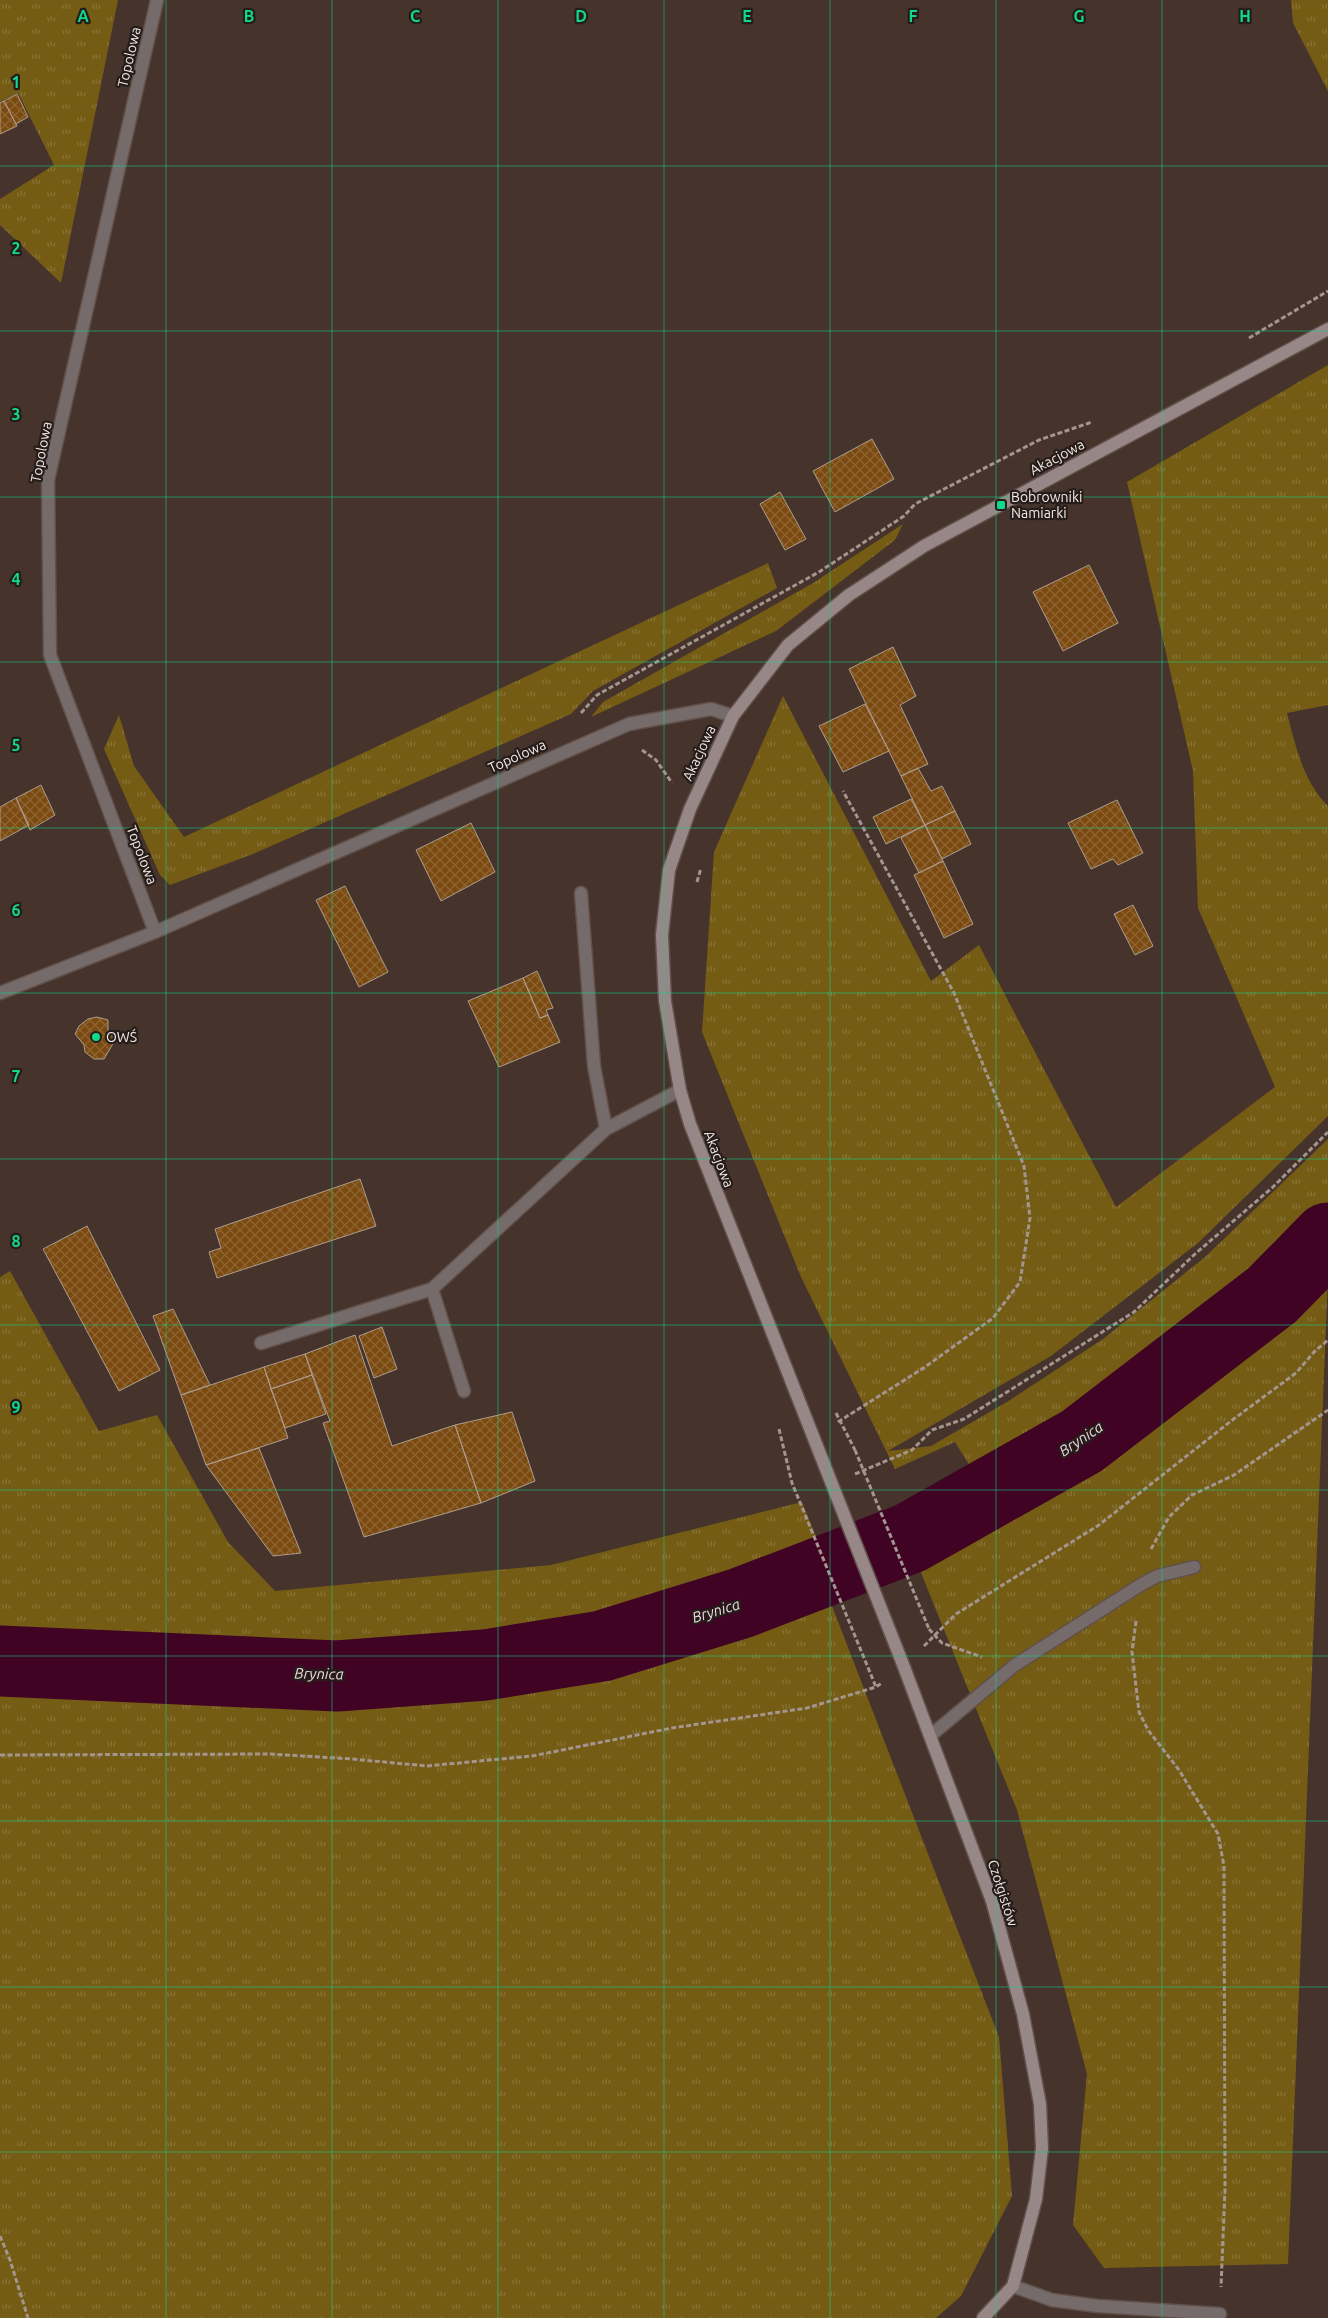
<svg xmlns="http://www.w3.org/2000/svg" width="1328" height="2318" font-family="Ubuntu,sans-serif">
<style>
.grass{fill:url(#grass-tufts)}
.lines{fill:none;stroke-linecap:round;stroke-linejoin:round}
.river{stroke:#400324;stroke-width:71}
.building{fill:url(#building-cross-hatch);stroke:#ad9d8e}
.lane-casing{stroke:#615049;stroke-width:15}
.street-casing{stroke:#615049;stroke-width:15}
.secondary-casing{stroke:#615049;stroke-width:15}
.path{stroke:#a4958f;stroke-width:3;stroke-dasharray:5 2.5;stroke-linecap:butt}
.lane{stroke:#756b6b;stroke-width:12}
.street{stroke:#756b6b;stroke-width:12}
.secondary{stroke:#978787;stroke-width:12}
.path-bridge{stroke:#a4958f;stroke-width:3;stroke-dasharray:5 2.5;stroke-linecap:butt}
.grid{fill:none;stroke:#0fd98a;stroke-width:1;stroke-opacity:0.55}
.poi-dot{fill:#0fd98a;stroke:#251d1a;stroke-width:2}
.labels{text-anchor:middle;stroke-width:4.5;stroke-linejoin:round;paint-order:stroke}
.street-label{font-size:14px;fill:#f5e9e4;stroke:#251d1a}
.poi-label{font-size:14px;fill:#f5e9e4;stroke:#251d1a;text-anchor:start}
.water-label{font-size:15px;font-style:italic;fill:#f0d7e0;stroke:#251d1a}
.grid-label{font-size:16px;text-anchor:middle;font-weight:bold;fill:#0fd98a;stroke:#251d1a;stroke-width:4.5;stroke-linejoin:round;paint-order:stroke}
</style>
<defs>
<pattern id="grass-tufts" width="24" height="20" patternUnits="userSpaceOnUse" patternTransform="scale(1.25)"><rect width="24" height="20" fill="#755c15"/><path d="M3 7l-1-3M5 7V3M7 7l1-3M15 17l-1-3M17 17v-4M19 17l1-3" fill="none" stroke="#897337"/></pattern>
<pattern id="building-cross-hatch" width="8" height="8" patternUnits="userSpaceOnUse" patternTransform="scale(1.25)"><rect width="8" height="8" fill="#7b4a10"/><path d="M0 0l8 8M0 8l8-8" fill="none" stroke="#8e6433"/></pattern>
</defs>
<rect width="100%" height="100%" fill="#45332c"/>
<!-- grass -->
<path class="grass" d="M0 0H118L61 283 0 225V199L54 165 18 93 0 102Z
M1291 0H1328V91L1293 23Z
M1328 365V705L1287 713C1295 745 1304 783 1328 806V1116L1198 1243 1051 1356 888 1451 931 1446 1007 1402 1103 1339 1205 1257 1328 1139V1213L1259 1278 1112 1393 978 1479 955 1442 895 1469 801 1277 702 1032 714 852 783 696 931 981 979 945 1116 1207 1275 1087 1198 908 1193 771 1127 482Z
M903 524 895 540 776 631 591 717 603 702 813 583Z
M768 563 777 588 593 691 571 714 253 854 170 885 160 875 104 749 119 715 134 766 184 837Z
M10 1271 99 1431 157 1415 228 1542 275 1591 551 1565 802 1502 821 1549 501 1645 344 1657 0 1643V1277Z
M1328 1275 1288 2264 1104 2268 1073 2225 1087 2074 1017 1810 915 1558 1033 1500 1186 1395Z
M825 1588 999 2037 1012 2196 961 2296 936 2318H0V1686L403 1693 608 1663Z"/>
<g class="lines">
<!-- river -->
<path class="river" d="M0 1661 337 1676 485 1665 602 1646 741 1603 910 1538 1082 1441 1272 1295 1328 1238"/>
</g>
<!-- building -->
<path class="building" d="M17 94 28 117 16 124 4 101Z
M4 101 17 126 0 134V103Z
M872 439 894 479 835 512 813 471Z
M780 492 806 539 785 550 760 504Z
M1089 565 1118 623 1063 651 1033 592Z
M893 647 916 696 900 705 928 764 901 776 849 669Z
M865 704 889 751 843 772 819 726Z
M918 768 931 791 942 786 955 811 925 825 901 776Z
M41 785 55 815 30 830 16 798Z
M16 798 29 825 0 841V807Z
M911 799 925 825 886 844 873 817Z
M1117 800 1143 853 1118 865 1113 859 1091 869 1068 823Z
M955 811 971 844 942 859 925 825Z
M471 823 495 872 441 901 416 850Z
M925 825 943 861 919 873 901 838Z
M943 861 973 924 944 938 914 875Z
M345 886 388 972 359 987 316 900Z
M1133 905 1153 946 1135 955 1114 914Z
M537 971 553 1008 546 1010 548 1015 540 1018 523 978Z
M523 978 540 1018 548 1015 560 1042 499 1067 468 1001Z
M97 1017 108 1020V1035H112L115 1040 104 1059H94L85 1052 84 1045 75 1034 79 1026 88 1019Z
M360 1179 376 1226 217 1278 209 1252 221 1248 215 1229Z
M87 1226 160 1370 119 1391 43 1249Z
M173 1309 210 1385 181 1395 153 1316Z
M382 1327 397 1369 374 1378 359 1336Z
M355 1335 392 1446 455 1425 481 1503 364 1537 323 1423 330 1421 305 1354Z
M305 1354 312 1375 271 1389 264 1367Z
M264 1367 288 1438 206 1465 181 1395Z
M312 1375 326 1414 285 1428 271 1389Z
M512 1412 535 1481 481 1503 455 1425Z
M259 1448 301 1553 273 1556 206 1465Z"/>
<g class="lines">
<!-- lane casing -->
<g class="lane-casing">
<path id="lane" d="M581 893 594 1066 606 1129
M261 1343 432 1289
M464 1391 432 1289 606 1129 680 1090
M930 1736 1015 1665 1142 1584 1157 1576 1194 1567
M1013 2286 1052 2300 1098 2306 1220 2314"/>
</g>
<!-- street casing -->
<g class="street-casing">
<path id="street" d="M155 932 50 655 48 480 157 0
M0 993 155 932 629 724 711 709 733 716"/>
</g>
<!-- secondary casing -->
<g class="secondary-casing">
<path id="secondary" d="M983 2318 1013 2286 1036 2199 1042 2148 1040 2104 1023 2014 992 1901 904 1667 690 1124 680 1090 665 1001 662 935 669 870 690 809 733 716 788 645 849 595 924 546 1328 329"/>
</g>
<!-- path -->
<path class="path" d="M1249 338 1328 291
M581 713 597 695 819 572 904 516 915 504 1039 440 1092 422
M642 750 656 760 672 783
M697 882 701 868
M836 1413 855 1450
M838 1422 925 1367 993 1318 1020 1282 1030 1218 1024 1166 954 993 843 791
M779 1429 792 1483 876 1687
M855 1474 912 1450 932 1430 964 1419 1134 1312 1195 1254 1273 1187 1328 1132
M1151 1549 1169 1517 1192 1495 1234 1475 1328 1410
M1136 1621 1132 1652 1139 1712 1148 1730 1179 1770 1218 1834 1224 1866 1225 2189 1221 2287
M929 1629 942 1643 982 1657
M924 1646 956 1614 1099 1525 1231 1421 1296 1373 1314 1352 1328 1340
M0 1755 270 1754 352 1759 427 1766 532 1756 672 1728 807 1708 876 1687 882 1683
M0 2236 10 2260 28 2318"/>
<!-- lane -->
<use href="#lane" class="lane"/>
<!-- street -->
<use href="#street" class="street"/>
<!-- secondary -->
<use href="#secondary" class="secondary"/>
<!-- path-bridge -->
<path class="path-bridge" d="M855 1450 929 1629"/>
</g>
<!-- grid -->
<path class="grid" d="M166 0V2318M332 0V2318M498 0V2318M664 0V2318M830 0V2318M996 0V2318M1162 0V2318M0 166H1328M0 331H1328M0 497H1328M0 662H1328M0 828H1328M0 993H1328M0 1159H1328M0 1325H1328M0 1490H1328M0 1656H1328M0 1821H1328M0 1987H1328M0 2152H1328"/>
<!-- markers -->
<g class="poi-dot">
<rect x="996" y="500" width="10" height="10" rx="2.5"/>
<circle cx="96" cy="1037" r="5"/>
</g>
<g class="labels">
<!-- street labels -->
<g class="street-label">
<text transform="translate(129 57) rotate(-77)" y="5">Topolowa</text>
<text transform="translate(41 452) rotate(-79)" y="5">Topolowa</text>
<text transform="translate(1057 457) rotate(-28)" y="5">Akacjowa</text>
<text transform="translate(699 753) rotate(-65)" y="5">Akacjowa</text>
<text transform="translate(517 756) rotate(-24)" y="5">Topolowa</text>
<text transform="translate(142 855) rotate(69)" y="5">Topolowa</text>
<text transform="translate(719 1159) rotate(69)" y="5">Akacjowa</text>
<text transform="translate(1003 1893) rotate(72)" y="5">Czołgistów</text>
</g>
<!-- poi labels -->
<g class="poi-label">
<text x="1011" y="502">Bobrowniki<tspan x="1011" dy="16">Namiarki</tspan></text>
<text x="106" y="1042">OWŚ</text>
</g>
<!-- water labels -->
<g class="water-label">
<text transform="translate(1081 1439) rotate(-34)" y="5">Brynica</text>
<text transform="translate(716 1611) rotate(-17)" y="5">Brynica</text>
<text transform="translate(319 1674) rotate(1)" y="5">Brynica</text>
</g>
</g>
<g class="grid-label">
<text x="83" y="22">A</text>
<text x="249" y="22">B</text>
<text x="415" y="22">C</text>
<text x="581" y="22">D</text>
<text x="747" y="22">E</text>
<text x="913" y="22">F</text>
<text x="1079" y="22">G</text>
<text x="1245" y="22">H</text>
<text x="16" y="88">1</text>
<text x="16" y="254">2</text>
<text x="16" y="420">3</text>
<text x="16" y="585">4</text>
<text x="16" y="751">5</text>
<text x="16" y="916">6</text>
<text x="16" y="1082">7</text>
<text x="16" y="1247">8</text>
<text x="16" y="1413">9</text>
</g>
</svg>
